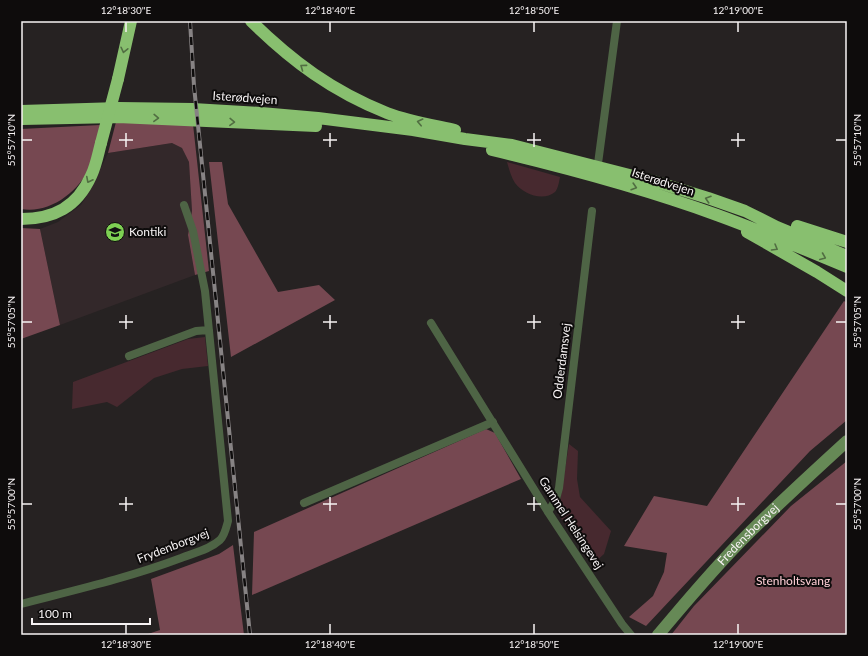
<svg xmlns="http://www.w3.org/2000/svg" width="868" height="656" font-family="Lato,sans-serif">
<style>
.built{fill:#33282a}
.green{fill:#47292f}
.forest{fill:#764851}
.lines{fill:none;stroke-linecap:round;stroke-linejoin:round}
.street{stroke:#4e6445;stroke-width:8}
.secondary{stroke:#668956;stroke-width:12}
.highway{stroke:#88bf6f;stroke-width:12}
.rail-casing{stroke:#878384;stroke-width:4}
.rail{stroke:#0e0c0c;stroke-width:2.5;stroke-dasharray:8;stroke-linecap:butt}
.highway-bridge{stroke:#88bf6f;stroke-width:12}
.oneway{stroke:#516e42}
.ticks{fill:none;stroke:#f7f3f4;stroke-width:1.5}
.labels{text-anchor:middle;stroke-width:4;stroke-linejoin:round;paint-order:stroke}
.street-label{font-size:12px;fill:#f7f3f4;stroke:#0e0c0c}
.poi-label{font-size:12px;fill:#f7f3f4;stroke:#0e0c0c;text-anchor:start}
.park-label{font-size:12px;fill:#ffced6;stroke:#0e0c0c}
.neatline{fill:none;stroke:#f7f3f4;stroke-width:1.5}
.ticks-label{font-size:10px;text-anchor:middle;fill:#f7f3f4}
</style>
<rect width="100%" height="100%" fill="#262222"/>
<!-- built -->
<path class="built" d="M172 143 182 148 189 162 192 211 188 235 195 275 60 325 40 229 58 222 81 205 91 189 108 153Z"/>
<!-- green -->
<path class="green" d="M507 162 560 177C559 182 558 189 555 192 543 202 523 194 515 183 511 177 509 169 507 162Z
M205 337 208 366 182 369 154 378 117 407 107 402 72 409 73 382 188 339Z
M569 444 578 451 577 479 580 497 611 531 604 554 593 564 558 514Z"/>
<!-- forest -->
<path class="forest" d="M116 122 193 124 209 271 195 275 188 235 192 211 189 162 182 148 172 143 108 153Z
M100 125C97 138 95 154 90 167 78 192 50 214 21 209V129Z
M209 162H222L228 204 278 292 319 285 335 300 231 357Z
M21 228 40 229 60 325 21 339Z
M844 301 847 303V420L810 451 646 626 629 617 653 596 664 572 667 553 624 546 654 496 707 506Z
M486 429 495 433 521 479 252 595 254 532Z
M847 461V635H671L694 606 791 506Z
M233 545 244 635H145L160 630 151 579 219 554Z"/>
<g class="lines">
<!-- street -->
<path class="street" d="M597 171 617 21
M431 323 548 512 622 624 631 635
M129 356 196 331 209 330
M304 503 493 422
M548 512 556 499 559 488 592 211
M21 604C75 590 128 578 181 558 193 553 209 550 220 540 225 535 226 528 228 521L205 291 193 231 184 205"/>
<!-- secondary -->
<path class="secondary" id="s1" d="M658 635C686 602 714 568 745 537 778 504 812 473 847 441"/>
<!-- highway -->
<path class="highway" d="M251 21C293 62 332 91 387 113 408 121 432 125 455 130
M118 79 131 21
M21 111 119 108 193 109 261 113 318 118 413 130 465 139 512 145 653 181 708 198 745 211 777 227 847 256
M22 119 118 117 316 126
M492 150C568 168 643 188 717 215 761 231 804 249 847 267
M21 219C54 219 77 207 91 176 96 166 98 154 101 143
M797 226 847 242
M747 232 817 272 847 291"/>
<!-- rail casing -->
<g class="rail-casing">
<path id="rail" d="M190 21 194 86 250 635"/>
</g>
<!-- rail -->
<use href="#rail" class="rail"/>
<!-- highway-bridge -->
<path class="highway-bridge" d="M101 143 118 79"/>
</g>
<!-- one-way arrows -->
<defs><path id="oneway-chevron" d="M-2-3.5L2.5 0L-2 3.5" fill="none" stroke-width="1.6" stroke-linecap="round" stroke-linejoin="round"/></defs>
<g class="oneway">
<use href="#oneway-chevron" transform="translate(124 50) rotate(103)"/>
<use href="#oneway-chevron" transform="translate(303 67) rotate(-144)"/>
<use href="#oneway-chevron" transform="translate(156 118) rotate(2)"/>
<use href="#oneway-chevron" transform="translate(232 122) rotate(2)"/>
<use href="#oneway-chevron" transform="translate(420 122) rotate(-167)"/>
<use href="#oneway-chevron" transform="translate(89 180) rotate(117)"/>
<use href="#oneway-chevron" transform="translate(634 187) rotate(17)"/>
<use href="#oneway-chevron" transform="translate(708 199) rotate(-162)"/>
<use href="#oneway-chevron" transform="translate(775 248) rotate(30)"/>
<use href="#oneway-chevron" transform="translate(823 257) rotate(23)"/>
</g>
<!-- ticks -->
<path class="ticks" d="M126 22V32M330 22V32M534 22V32M738 22V32M126 133V147M330 133V147M534 133V147M738 133V147M22 140H32M119 140H133M323 140H337M527 140H541M731 140H745M836 140H846M126 315V329M330 315V329M534 315V329M738 315V329M22 322H32M119 322H133M323 322H337M527 322H541M731 322H745M836 322H846M126 497V511M330 497V511M534 497V511M738 497V511M22 504H32M119 504H133M323 504H337M527 504H541M731 504H745M836 504H846M126 624V634M330 624V634M534 624V634M738 624V634"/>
<!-- icons -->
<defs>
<g id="school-disc" transform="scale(1)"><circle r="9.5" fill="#7ed053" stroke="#0e0c0c"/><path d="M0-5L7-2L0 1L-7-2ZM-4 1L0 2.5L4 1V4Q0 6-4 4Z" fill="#111"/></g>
</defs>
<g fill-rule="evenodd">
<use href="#school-disc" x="115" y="232"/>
</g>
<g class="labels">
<!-- street labels -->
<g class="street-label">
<text transform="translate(245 98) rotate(4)" y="4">Isterødvejen</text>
<text transform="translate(663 182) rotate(18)" y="4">Isterødvejen</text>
<text transform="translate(562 361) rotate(-83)" y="4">Odderdamsvej</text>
<text transform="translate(571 523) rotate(57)" y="4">Gammel Helsingevej</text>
<text dy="4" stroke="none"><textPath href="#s1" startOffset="135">Fredensborgvej</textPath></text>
<text transform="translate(173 546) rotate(-21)" y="4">Frydenborgvej</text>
</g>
<!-- poi labels -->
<g class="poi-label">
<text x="129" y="236">Kontiki</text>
</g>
<!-- park labels -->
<g class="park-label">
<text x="793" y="585">Stenholtsvang</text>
</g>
</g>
<!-- border -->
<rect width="868" height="656" fill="none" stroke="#0e0c0c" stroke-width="44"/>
<!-- scale -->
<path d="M32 618v6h118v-6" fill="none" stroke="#f7f3f4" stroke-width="2"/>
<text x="38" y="618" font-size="12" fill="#f7f3f4" stroke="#0e0c0c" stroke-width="3" paint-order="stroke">100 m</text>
<rect x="22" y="22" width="824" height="612" class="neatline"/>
<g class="ticks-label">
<text x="126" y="14">12°18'30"E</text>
<text x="330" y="14">12°18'40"E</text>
<text x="534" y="14">12°18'50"E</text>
<text x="738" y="14">12°19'00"E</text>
<text transform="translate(11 140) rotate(-90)" y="4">55°57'10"N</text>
<text transform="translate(857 140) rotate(-90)" y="4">55°57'10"N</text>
<text transform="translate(11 322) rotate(-90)" y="4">55°57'05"N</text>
<text transform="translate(857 322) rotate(-90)" y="4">55°57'05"N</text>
<text transform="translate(11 504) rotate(-90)" y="4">55°57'00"N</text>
<text transform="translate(857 504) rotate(-90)" y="4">55°57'00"N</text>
<text x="126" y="648">12°18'30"E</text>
<text x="330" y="648">12°18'40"E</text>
<text x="534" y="648">12°18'50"E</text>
<text x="738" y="648">12°19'00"E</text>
</g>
</svg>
